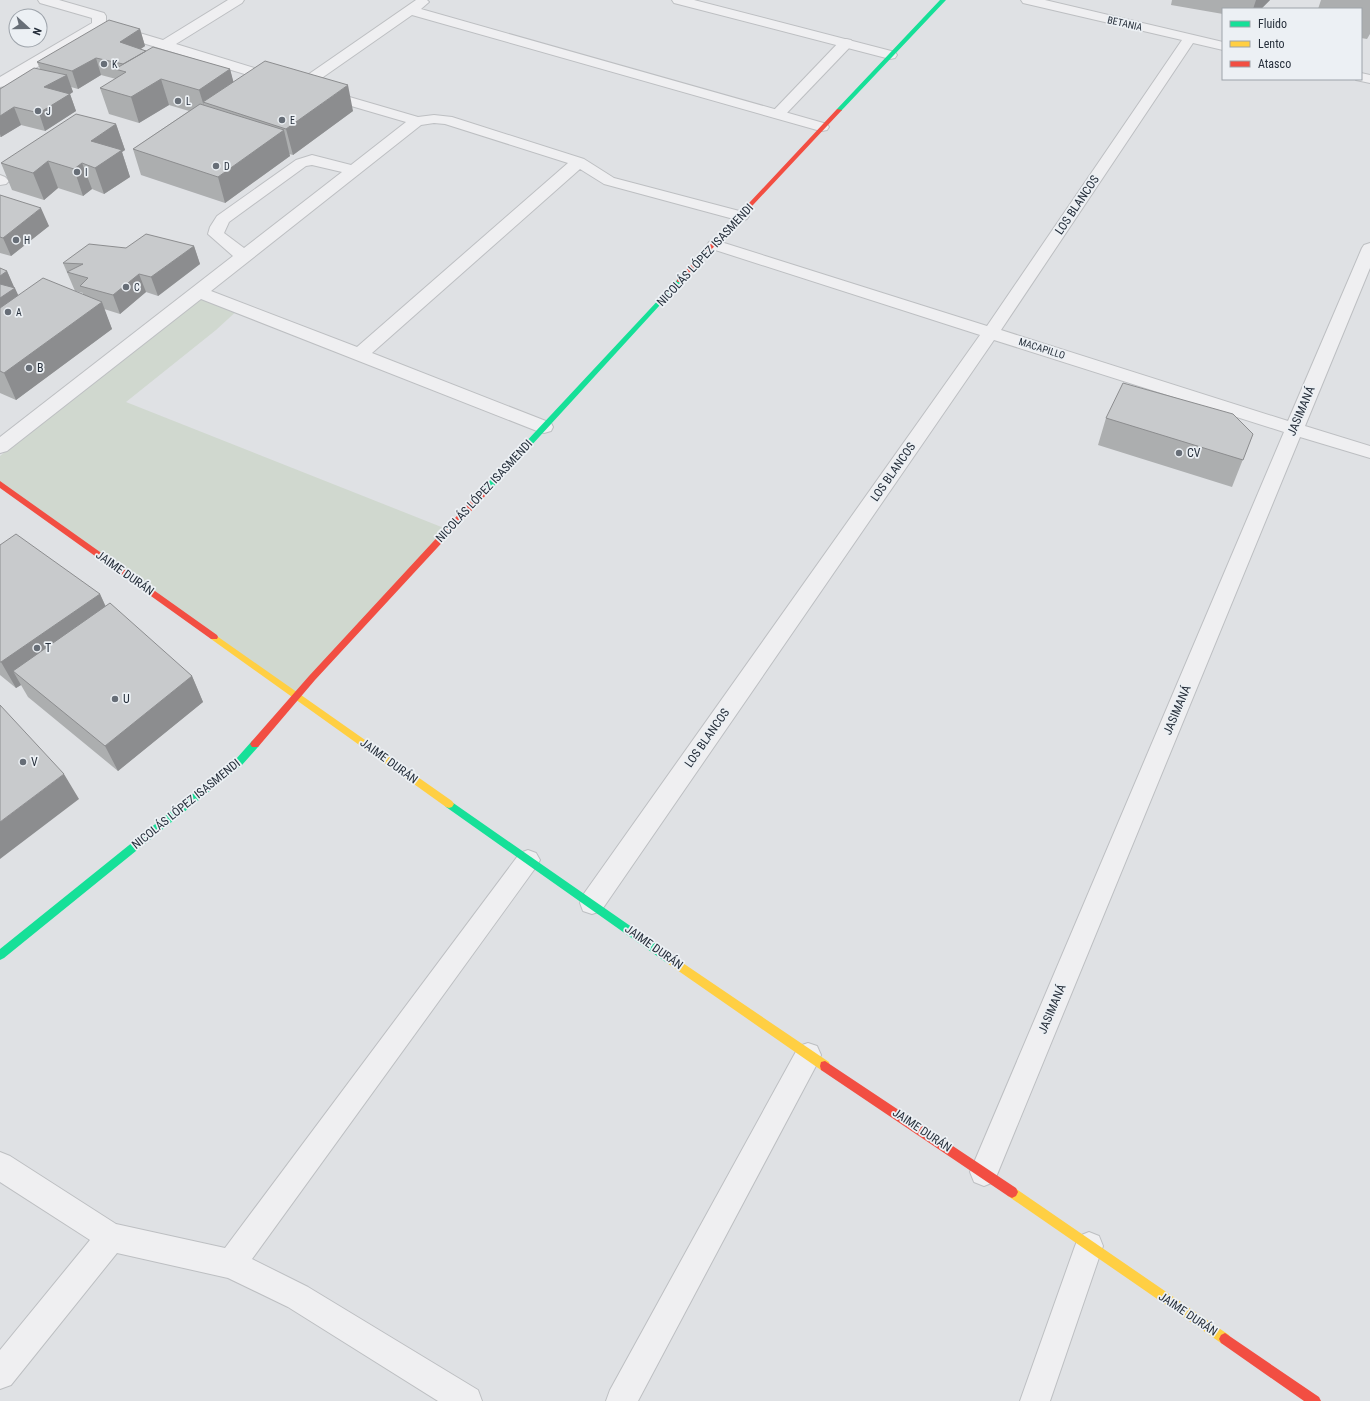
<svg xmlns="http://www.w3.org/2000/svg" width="1370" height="1401" font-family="'Roboto Condensed',sans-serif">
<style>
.green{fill:#d0d8cf}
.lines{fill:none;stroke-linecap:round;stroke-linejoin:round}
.lane-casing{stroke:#bdbfc2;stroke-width:2}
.street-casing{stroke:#bdbfc2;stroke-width:2}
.lane{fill:#efeff1;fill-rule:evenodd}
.street{fill:#efeff1;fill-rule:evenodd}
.fast{fill:#16e098;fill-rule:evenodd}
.slow{fill:#ffcf43;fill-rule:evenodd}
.jam{fill:#f24e42;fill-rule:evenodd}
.wall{fill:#acaeaf}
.shaded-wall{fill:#8c8d8f}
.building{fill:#c8cacc;stroke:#8c8d8f}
.poi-dot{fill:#676e77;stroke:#ecf0f4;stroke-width:1.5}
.labels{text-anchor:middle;stroke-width:3.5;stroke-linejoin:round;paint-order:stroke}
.far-street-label{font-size:10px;fill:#27303c;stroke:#ecf0f4}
.far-poi-label{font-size:10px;fill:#27303c;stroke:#ecf0f4;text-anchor:start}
.street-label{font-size:12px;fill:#27303c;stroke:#ecf0f4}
.poi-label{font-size:12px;fill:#27303c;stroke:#ecf0f4;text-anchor:start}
</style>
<rect width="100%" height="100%" fill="#dfe1e4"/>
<!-- green -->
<path class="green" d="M199 292 240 308 216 330 126 402 449 530 297 695 0 484V456Z"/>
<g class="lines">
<!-- lane casing -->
<g class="lane-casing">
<path id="lane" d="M846 39 851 40 853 43 851 46 783 117 778 118 773 117 771 114 773 111 841 40Z"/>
</g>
<!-- street casing -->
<g class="street-casing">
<path id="street" d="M38 0H59L104 13 106 16V23L163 40 228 0H244L242 3 176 44 284 77 286 80 284 83 279 84 274 83 100 30 5 86 0 87V77L92 23V18L40 3Z
M416 0H427L429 2 421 9 827 124 829 127 827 130 822 131 817 130 412 15 306 89 301 90 296 89 294 86 296 83Z
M672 0H694L895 52 897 55 895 58 890 59 674 3Z
M1021 0H1045L1223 42V50L1193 43 1001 330 1288 421 1362 248 1364 245 1370 243V268L1305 426 1370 446V458L1300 437 994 1182 984 1186 974 1182 970 1172 1284 432 994 340 601 911 592 914 583 911 580 903 583 895 980 335 709 248 707 245 709 242 715 240 721 242 987 326 1182 40 1023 3Z
M1361 73 1370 75V83L1356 80 1361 79Z
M322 89 418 117 434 115 452 117 584 159 614 178 747 213 749 216 747 219 741 221 604 184 580 169 372 353 551 423 553 427 551 431 544 433 537 431 201 299 7 451 0 453V437L233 256 208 234 210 227 217 216 296 160 312 155 351 165 406 122 317 96 315 93 317 90ZM434 123 445 124 568 163 357 347 211 291 421 125ZM312 165 342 172 244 248 224 233 229 222 306 166Z
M0 175 5 177 9 181 6 184 0 185Z
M528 850 536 853 540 860 536 867 252 1259 308 1287 478 1390 482 1401H438L288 1307 228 1278 117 1253 11 1385 0 1389V1350L90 1240 0 1182V1152L10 1156 116 1224 225 1248 520 853Z
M808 1043 817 1046 821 1055 817 1064 638 1401H606L610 1390 799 1046Z
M1089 1232 1099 1236 1103 1246 1050 1401H1020L1075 1246 1079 1236Z"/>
</g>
<!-- lane -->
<use href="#lane" class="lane"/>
<!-- street -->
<use href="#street" class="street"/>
<!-- fast -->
<path class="fast" d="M940 0H946L841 111H837V109Z
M679 279 681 280V282L486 495H480L479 493 480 491 677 280Z
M255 740 258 741 260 744 258 747 242 765 4 958 0 960V949L236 759 252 741Z
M449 800 675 957 676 960 675 963 671 965 667 963 446 807 444 804 446 801Z"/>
<!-- slow -->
<path class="slow" d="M214 634 452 801 454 804 452 807 449 808 446 807 211 639 210 637Z
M671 955 829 1062 830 1066 829 1070 825 1071 821 1070 667 963 666 960 667 957Z
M1012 1186 1229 1335 1231 1339 1229 1343 1225 1345 1221 1343 1008 1196 1006 1192 1008 1188Z"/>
<!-- jam -->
<path class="jam" d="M837 109 842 110 681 282H677V280Z
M0 481 217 635 218 637 217 639H211L0 488Z
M483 490 486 491 487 493 486 495 315 680 258 747H252L250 744 252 741 309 676 480 491Z
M825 1061 1016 1188 1018 1192 1016 1196 1012 1198 1008 1196 821 1070 820 1066 821 1062Z
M1225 1333 1319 1397 1321 1401H1304L1221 1343 1219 1339 1221 1335Z"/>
</g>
<!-- wall -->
<path class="wall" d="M1172 0H1270L1261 9H1223V14L1171 5Z
M1321 0H1370V34L1367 39 1361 38V9H1318Z
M140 29 145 46 141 49 146 51 230 69 233 82 353 111 293 155 289 154 290 156 225 203 141 175 133 149 189 111 169 105 139 123 109 114 100 88 116 79 101 75 78 89 71 87 73 92 70 94 76 111 45 131 21 125 1 137H0V89L40 69 37 62Z
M116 124 125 150 122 152 130 177 104 194 92 189 83 196 58 188 44 200 12 190 1 163Z
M0 195 49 226 11 256 0 253Z
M194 246 200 264 158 296 146 292 120 314 104 309 112 329 16 400 0 393V268L7 271 14 288 18 295H83V293L75 291 63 263 126 248Z
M1106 418 1253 434 1232 487 1098 445Z
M0 545 100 594 106 607 192 676 203 702 118 771 28 697 21 685 16 688 0 675Z"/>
<!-- shaded-wall -->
<path class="shaded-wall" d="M1256 0H1270L1261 9H1253Z
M140 29 145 46 125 59 120 42Z
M96 58 101 75 78 89 72 71Z
M230 69 237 95 203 102 207 116 199 90Z
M67 75 73 92 70 94 76 111 45 131 39 113 44 87Z
M161 79 169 105 139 123 131 97Z
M348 85 353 111 293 155 286 129Z
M14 107 21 125 1 137 0 134V116Z
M116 124 125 150 122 152 130 177 104 194 95 168 91 141Z
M284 130 290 156 225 203 218 177Z
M48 161 58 188 44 200 33 173Z
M82 163 92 189 83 196 74 169Z
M41 208 49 226 11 256 3 238Z
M194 246 200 264 158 296 151 277Z
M7 271 15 289V288L27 315 0 333V276Z
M139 274 146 292 120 314 113 295Z
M102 302 112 329 16 400 4 373Z
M100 594 112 621 13 671 21 685 16 688 1 662Z
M192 676 203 702 118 771 105 746Z
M64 774 79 799 0 859V822Z"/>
<!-- building -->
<path class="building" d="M109 20 140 29 120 42 146 51 123 64 96 58 72 71 37 62Z
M153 47 230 69 199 90 161 79 131 97 100 88 126 72 115 69Z
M265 61 348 85 286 129 203 102Z
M34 68 67 75 44 87 70 94 39 113 14 107 0 116V89Z
M200 104 284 130 218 177 133 149Z
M76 114 116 124 91 141 122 150 95 168 82 163 74 169 48 161 33 173 1 163Z
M0 195 41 208 3 238 0 237Z
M146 234 194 246 151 277 139 274 113 295 80 286 88 278 67 272 83 264 63 263 89 244 126 248Z
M0 268 7 271 0 276Z
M43 278 102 302 4 373 0 371V308Z
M0 284 15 288 0 298Z
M1123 383 1233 414 1253 434 1243 460 1106 418Z
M16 534 100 594 1 662H0V545Z
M110 603 192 676 105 746 13 671Z
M0 705 64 774 0 822Z"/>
<!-- markers -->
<g class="poi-dot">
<circle cx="104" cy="64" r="4"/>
<circle cx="178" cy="101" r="4"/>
<circle cx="38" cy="111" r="4"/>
<circle cx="282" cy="120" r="4"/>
<circle cx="216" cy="166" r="4"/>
<circle cx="77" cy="172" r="4"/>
<circle cx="16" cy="240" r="4"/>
<circle cx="126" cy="287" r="4"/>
<circle cx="8" cy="312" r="4"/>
<circle cx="29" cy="368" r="4"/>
<circle cx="1179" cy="453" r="4"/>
<circle cx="37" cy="648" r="4"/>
<circle cx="115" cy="699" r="4"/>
<circle cx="23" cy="762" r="4"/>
</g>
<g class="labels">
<!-- far-street labels -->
<g class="far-street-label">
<text transform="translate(1125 23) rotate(13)" y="4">BETANIA</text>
<text transform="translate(1042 348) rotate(18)" y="4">MACAPILLO</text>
</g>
<!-- far-poi labels -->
<g class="far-poi-label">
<text x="112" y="68">K</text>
<text x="186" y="105">L</text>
<text x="46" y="115">J</text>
<text x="290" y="124">E</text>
<text x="224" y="170">D</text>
<text x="85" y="176">I</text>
<text x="24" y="244">H</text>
<text x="134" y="291">C</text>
<text x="16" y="316">A</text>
</g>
<!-- street labels -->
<g class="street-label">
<text transform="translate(1077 205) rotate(-56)" y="4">LOS BLANCOS</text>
<text transform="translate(705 255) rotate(-47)" y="4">NICOLÁS LÓPEZ ISASMENDI</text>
<text transform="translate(1301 411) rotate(-67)" y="4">JASIMANÁ</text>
<text transform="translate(893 472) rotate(-55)" y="4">LOS BLANCOS</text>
<text transform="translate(484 491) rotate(-47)" y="4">NICOLÁS LÓPEZ ISASMENDI</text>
<text transform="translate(125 573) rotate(35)" y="4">JAIME DURÁN</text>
<text transform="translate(1177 710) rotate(-67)" y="4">JASIMANÁ</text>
<text transform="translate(707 738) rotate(-55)" y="4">LOS BLANCOS</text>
<text transform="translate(389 761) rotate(36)" y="4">JAIME DURÁN</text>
<text transform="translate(186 804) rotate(-39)" y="4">NICOLÁS LÓPEZ ISASMENDI</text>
<text transform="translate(654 947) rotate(35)" y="4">JAIME DURÁN</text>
<text transform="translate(1052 1009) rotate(-67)" y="4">JASIMANÁ</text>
<text transform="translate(922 1130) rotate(34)" y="4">JAIME DURÁN</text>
<text transform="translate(1188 1314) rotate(34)" y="4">JAIME DURÁN</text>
</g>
<!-- poi labels -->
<g class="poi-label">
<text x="37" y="372">B</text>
<text x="1187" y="457">CV</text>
<text x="45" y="652">T</text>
<text x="123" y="703">U</text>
<text x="31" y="766">V</text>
</g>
</g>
<!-- legend -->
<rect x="1222" y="8" width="140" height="72" fill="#ecf0f4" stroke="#9da3aa"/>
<rect x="1230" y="21" width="20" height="6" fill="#16e098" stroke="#9da3aa"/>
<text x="1258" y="28" font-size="12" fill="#27303c">Fluido</text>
<rect x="1230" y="41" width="20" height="6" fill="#ffcf43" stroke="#9da3aa"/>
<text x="1258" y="48" font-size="12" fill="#27303c">Lento</text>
<rect x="1230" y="61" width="20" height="6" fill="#f24e42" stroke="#9da3aa"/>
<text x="1258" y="68" font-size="12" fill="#27303c">Atasco</text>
<!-- north arrow -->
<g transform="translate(28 28) rotate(111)"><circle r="19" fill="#ecf0f4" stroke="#9da3aa"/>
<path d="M0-3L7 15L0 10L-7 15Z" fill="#676e77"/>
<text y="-6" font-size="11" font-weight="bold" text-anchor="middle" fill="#27303c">N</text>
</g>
</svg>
